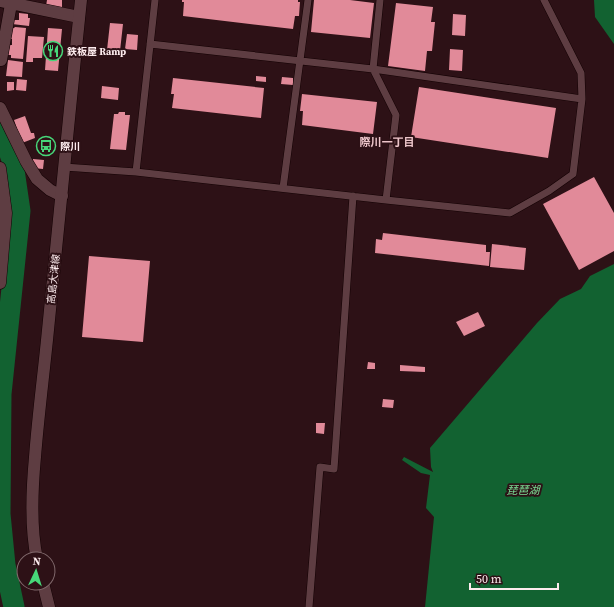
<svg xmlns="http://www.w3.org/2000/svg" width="614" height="607" font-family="'Source Serif 4','Noto Sans JP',serif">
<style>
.water{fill:#126231}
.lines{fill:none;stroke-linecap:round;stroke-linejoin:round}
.river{stroke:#126231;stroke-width:21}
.building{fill:#e18a99}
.lane-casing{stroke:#130003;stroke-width:8}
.street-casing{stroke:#130003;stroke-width:13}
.secondary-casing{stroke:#130003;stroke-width:13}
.lane{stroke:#5e3d42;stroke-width:7}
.street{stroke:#5e3d42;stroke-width:12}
.secondary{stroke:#5e3d42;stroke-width:12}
.labels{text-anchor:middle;stroke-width:4;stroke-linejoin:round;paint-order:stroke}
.poi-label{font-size:10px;font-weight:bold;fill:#fdecee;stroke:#2d1116;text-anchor:start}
.street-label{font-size:10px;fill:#fdecee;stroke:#2d1116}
.neighbourhood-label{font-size:11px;font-weight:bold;fill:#edc5ca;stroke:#2d1116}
.water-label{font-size:11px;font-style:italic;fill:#7cdf97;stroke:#2d1116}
</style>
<rect width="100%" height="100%" fill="#2d1116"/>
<!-- water -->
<path class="water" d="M594 0H614V44L595 17Z
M614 264V607H425L434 517 426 508 430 475 421 473 402 460 404 457 433 472 431 467 430 448 537 323 560 299 581 289 590 276Z"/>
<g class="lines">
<!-- river -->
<path class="river" d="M0 126 3 133 13 163 20 211 1 394 0 514 5 565 14 607"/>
</g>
<!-- building -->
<path class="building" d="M47 0H62V8L46 6Z
M182 0H298V2H300L299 16H295L293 29 183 16 184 2H182Z
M314 0H350L374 3 370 38 311 32Z
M396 3 433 7 431 22H435L432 51H427L425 71 388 66Z
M19 13 28 14V18H30L29 26 12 24V20H19Z
M453 14 466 15 465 36 452 35Z
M110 23 123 24 120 51 107 50Z
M15 27 26 28 23 59 11 58V55H8L10 45H12V39H10L11 28H14Z
M48 28 62 29 58 71 45 70Z
M127 34 138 35 137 50 125 49Z
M28 36 44 37 42 58H33V62H26Z
M450 49 463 50 462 71 449 70Z
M8 60 23 62 22 77 6 76Z
M256 76 266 77V82L256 81Z
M282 77 293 78V85L281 84Z
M173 78 264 88 261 118 172 108 174 94H171Z
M17 79 27 80 26 91 16 90Z
M7 82H14V90L7 91Z
M102 86 119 88 118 100 101 98Z
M419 87 556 108 548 158 411 137Z
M302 94 377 102 373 134 302 125 303 111H300Z
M119 112H125V115H130L126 150 110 149 114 114H118Z
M25 116 31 133H34L35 138 22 143 14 120Z
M33 159 44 160 43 169 33 168Z
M594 177 614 213V251L579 270 543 204Z
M383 233 486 245V252H490L489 266 375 253 376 239 382 240Z
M492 244 526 248 524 270 490 267Z
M89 256 150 261 143 342 82 337Z
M478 312 485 326 464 336 456 322Z
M368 362 375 363V369H367Z
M400 365 425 367V372L400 371Z
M383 399 394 400 393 408 382 407Z
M316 423H325L324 434 316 433Z"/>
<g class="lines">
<!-- lane casing -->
<g class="lane-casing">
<path id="lane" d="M150 44 373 69 582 99
M64 167 136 172 386 200 396 115 373 69 380 0
M136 172 155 0
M283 188 308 0
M386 200 510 213 549 191 573 174 582 99 581 73 544 0
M309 607 320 467 334 469 353 196"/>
</g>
<!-- street casing -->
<g class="street-casing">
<path id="street" d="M0 1 79 17
M1 60 11 4
M0 108 26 161 37 179 50 190 62 196
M0 168 6 213 0 283"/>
</g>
<!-- secondary casing -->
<g class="secondary-casing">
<path id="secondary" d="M37 559C30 527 32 489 35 457 38 418 43 379 47 340 59 226 69 113 81 0
M43 583 49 607"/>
</g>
<!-- lane -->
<use href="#lane" class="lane"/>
<!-- street -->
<use href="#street" class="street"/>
<!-- secondary -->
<use href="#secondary" class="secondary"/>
</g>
<!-- icons -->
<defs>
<g id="restaurant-ring" transform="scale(1)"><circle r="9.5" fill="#2d1116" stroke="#47d779" stroke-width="1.5"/><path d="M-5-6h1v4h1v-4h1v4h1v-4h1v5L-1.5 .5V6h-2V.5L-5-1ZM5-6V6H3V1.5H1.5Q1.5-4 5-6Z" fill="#47d779"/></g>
<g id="bus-ring" transform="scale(1)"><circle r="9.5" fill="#2d1116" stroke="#47d779" stroke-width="1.5"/><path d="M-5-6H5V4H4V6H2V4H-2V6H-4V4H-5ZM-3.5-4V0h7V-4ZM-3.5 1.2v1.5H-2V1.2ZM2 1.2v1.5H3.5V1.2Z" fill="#47d779"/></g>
</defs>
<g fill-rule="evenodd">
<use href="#restaurant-ring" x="53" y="51"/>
<use href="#bus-ring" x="46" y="146"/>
</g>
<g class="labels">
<!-- poi labels -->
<g class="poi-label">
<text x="67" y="55">鉄板屋 Ramp</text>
<text x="60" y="150">際川</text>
</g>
<!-- street labels -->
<g class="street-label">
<text transform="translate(53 279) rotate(-84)" y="4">高島大津線</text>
</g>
<!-- neighbourhood labels -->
<g class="neighbourhood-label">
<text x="387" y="146">際川一丁目</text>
</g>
<!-- water labels -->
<g class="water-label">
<text x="523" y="494">琵琶湖</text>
</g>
</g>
<!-- north arrow -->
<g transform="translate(36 571) rotate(4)"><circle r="19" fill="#2d1116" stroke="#80696c"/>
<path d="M0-3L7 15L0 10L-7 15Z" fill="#47d779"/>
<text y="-6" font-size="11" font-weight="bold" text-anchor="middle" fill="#fdecee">N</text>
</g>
<!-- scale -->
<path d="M470 583v6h88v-6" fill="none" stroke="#fdecee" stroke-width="2"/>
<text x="476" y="583" font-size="12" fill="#fdecee" stroke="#2d1116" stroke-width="3" paint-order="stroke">50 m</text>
</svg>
